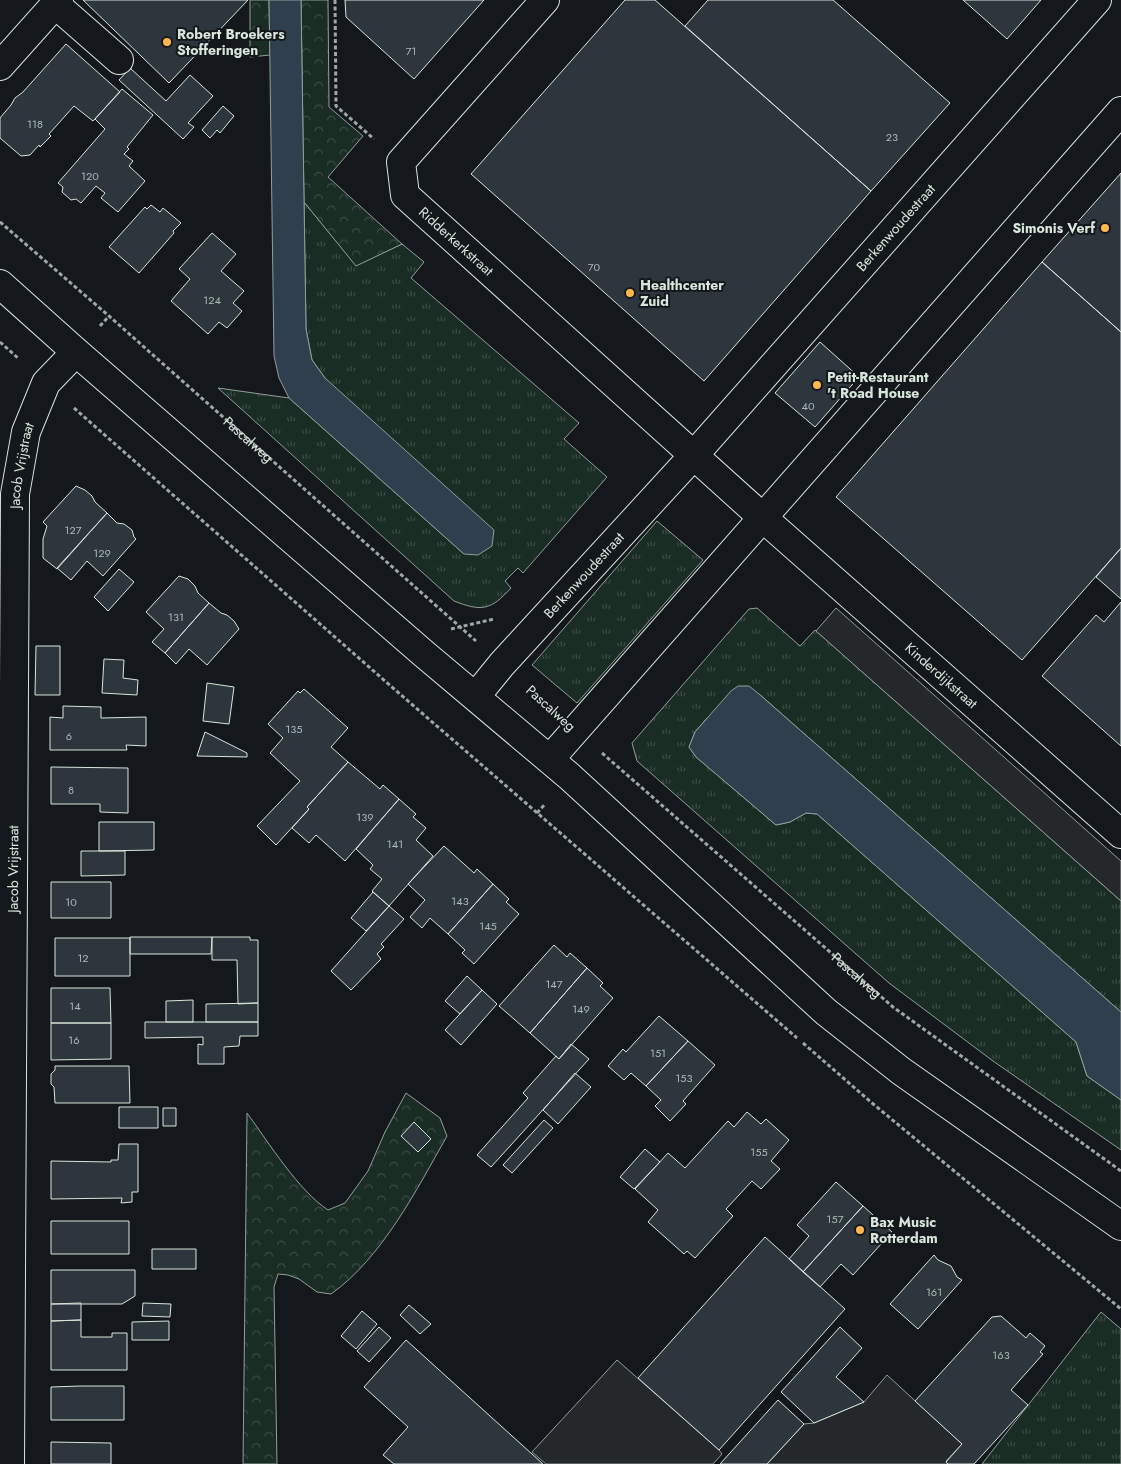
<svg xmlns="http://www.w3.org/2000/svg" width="1121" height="1464" font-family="Jost,sans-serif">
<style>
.grass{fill:url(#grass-tufts);stroke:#939e99}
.forest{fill:url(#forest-crowns);stroke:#939e99}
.parking{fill:#24282b;stroke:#939e99}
.water{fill:#2f3f4d;stroke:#939e99}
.building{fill:#2c363c;stroke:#d8e6dc}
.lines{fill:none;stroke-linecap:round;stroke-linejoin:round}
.minor-casing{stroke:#d8e6dc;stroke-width:30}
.path{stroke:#9da8a2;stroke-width:3;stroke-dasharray:4 2.5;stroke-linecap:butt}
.minor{stroke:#14181c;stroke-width:28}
.poi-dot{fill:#ffb74d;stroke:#14181c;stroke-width:2}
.labels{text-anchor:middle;stroke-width:4;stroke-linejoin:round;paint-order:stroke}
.number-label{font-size:11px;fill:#adbab4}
.poi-label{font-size:14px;font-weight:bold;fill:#d8e6dc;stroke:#14181c;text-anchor:start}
.street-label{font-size:14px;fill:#d8e6dc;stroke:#14181c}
</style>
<defs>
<pattern id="grass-tufts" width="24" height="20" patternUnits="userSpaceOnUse" patternTransform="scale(1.25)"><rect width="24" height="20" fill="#1a2d24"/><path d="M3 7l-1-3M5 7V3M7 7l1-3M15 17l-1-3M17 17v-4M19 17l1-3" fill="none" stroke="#3b4b43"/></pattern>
<pattern id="forest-crowns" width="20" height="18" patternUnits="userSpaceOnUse" patternTransform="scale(1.25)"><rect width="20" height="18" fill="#1a2d24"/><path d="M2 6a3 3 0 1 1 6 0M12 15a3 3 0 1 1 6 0" fill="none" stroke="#3b4b43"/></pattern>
</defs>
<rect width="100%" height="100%" fill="#14181c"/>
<!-- grass -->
<path class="grass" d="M304 202 356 265 402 244 424 262 411 278 579 423 564 439 607 477 523 573 518 568 505 581 511 588C491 610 482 612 454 601L218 388 289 398 464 554 325 378 312 360 306 329Z
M657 521 703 560 577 703 532 665Z
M757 608 800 646 815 630 1121 901V1012L759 694 707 718 695 732 689 747 696 757 776 825 790 822 806 813 817 814 1076 1042 1087 1076 1121 1100V1150L993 1061 889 983 637 761 632 743 749 609Z
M1101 1312 1121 1329V1464H982Z"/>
<!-- forest -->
<path class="forest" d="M250 0H269L270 55 250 57Z
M301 0H328L329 107 363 136 328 177 402 244 356 266 304 202Z
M406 1093 440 1118 447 1136C417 1189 382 1258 331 1294L317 1292 299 1279 288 1275 278 1274 274 1287 277 1464H243L247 1113C269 1143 298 1190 328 1210L345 1203 368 1171 385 1132Z"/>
<!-- parking -->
<path class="parking" d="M836 608 1121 861V901L816 631Z
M617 1360 719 1450 722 1454 713 1464H546L532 1452Z
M887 1375 962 1444 946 1461 948 1464H767L804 1424 814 1423 864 1402Z"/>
<!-- water -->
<path class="water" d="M269 0H301L306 329 312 360 325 378 494 530 492 546 478 555 464 554 289 398 279 378 274 356Z
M738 686H749L759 694 1121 1012V1100L1087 1076 1076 1042 817 814 806 813 790 822 776 825 696 757 689 747 695 732 731 691Z"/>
<!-- building -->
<path class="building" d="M83 0H248L169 83Z
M345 0H484L414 79 346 17Z
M625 0H655L871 191 704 381 471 174Z
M708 0H833L950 103 871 191 685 26Z
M963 0H1041L1007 39Z
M66 44 120 92 93 121 74 106 49 134 51 136 40 147 39 145 30 155 21 156 0 138V118L11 105 15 98 23 92Z
M130 68 166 101 190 75 213 96 188 123 194 127 183 139 119 80Z
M122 89 153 115 127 147 129 149 124 154 133 161 129 166 145 181 118 212 101 198 105 193 96 186 81 203 76 199 71 200 62 192 63 187 58 183 105 129 95 119Z
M223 106 234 116 220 133 217 130 210 138 202 130Z
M1121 173V332L1042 262Z
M151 205 160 212 163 208 181 223 173 231 174 233 139 273 109 247 145 207 147 209Z
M212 233 236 254 221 271 244 291 233 303 242 311 227 328 219 322 208 334 171 301 190 279 179 269Z
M1042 262 1121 332V548L1022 660 836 497Z
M820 342 859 377 815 427 775 393Z
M76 486 85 490 92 496 95 502 107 513 57 569 43 558V539L47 526 43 522Z
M107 513 117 523 124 524 132 530 134 537 136 539 103 576 87 561 71 580 57 568Z
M1121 548V599L1096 577Z
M119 569 134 582 108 611 94 597Z
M179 576 188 579 195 586 198 593 209 603 165 653 152 642 164 629 146 612Z
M1121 602V746L1042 676 1096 615 1104 622Z
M209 603 221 613 227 615 234 621 239 629 207 665 189 649 176 664 165 653Z
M36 646H60V695H35Z
M104 659 124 660 123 678 138 680 137 695 102 693Z
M207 683 234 687 229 724 203 721Z
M304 689 348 728 331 747 348 762 307 807 309 809 276 845 257 826 300 781 270 753 283 738 268 724 298 691 300 693Z
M63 706 101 707V718L146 717V746L126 745 127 750H50V717L63 718Z
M205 732 247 753V757L197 756Z
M348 762 380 789 383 785 399 799 345 861 316 835 309 843 292 828 309 809 307 807Z
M51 767 128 768V813L100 812V804H51Z
M399 799 416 814 413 817 426 828 416 840 433 856 389 906 372 891 382 879 370 869 373 865 356 849Z
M99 822H154V850L99 851Z
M444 846 474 873 477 869 493 884 448 934 430 918 422 928 410 917 425 900 408 884Z
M81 851H125V875L81 876Z
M51 882H111V918H51Z
M493 884 509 899 506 902 519 914 474 964 462 953 465 950 448 934Z
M373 892 389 906 366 931 351 918Z
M389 906 404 919 381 944 384 947 377 954 381 959 351 990 331 971Z
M130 937H212L211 954H130Z
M212 937H250V940H258V1003L238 1004 237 960H212Z
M55 938H130V976H55Z
M554 945 567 957 570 953 587 968 530 1033 499 1006Z
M587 968 603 983 600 986 613 998 559 1059 530 1033Z
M467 976 482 990 460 1014 445 1001Z
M51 988H110L111 1023H51Z
M482 990 497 1004 461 1045 445 1030Z
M193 1000V1022H166V1001Z
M258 1003V1022H206V1004Z
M659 1016 688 1041 646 1086 631 1073 624 1080 608 1066 623 1049 626 1052Z
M145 1022H258V1036H240L239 1046 224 1047V1064H198V1044L203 1045V1037L145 1038Z
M51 1023H111V1059L51 1060Z
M688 1041 715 1065 683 1101 686 1104 670 1121 655 1106 661 1100 646 1086Z
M571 1044 589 1059 491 1167 477 1155 528 1098 523 1093 556 1056 559 1059Z
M55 1066H129L130 1103H55L54 1087 51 1084V1074L55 1070Z
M575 1073 591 1087 558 1124 543 1110Z
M119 1107H158V1128H119Z
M163 1108H176V1126H163Z
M747 1112 761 1124 766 1119 789 1140 771 1161 780 1169 761 1189 752 1181 726 1209 733 1216 695 1258 687 1251 684 1254 648 1222 658 1210 635 1189 668 1153 685 1168 728 1121 734 1127Z
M544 1120 553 1128 512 1173 503 1165Z
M414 1122 431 1139 418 1152 401 1136Z
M119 1144H138V1192H132V1202L121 1203 122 1198 51 1199V1161L111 1162V1160H118Z
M645 1149 660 1162 634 1189 620 1177Z
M836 1182 863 1206 803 1272 789 1259 809 1236 797 1225Z
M863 1206 892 1232 853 1275 841 1264 820 1287 803 1272Z
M51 1221H129V1254H51Z
M765 1237 845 1309 719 1450 638 1378Z
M152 1249H196V1269H152Z
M934 1255 938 1260 951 1266 957 1277 962 1280 918 1329 890 1304Z
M51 1270H135V1296L122 1304H51Z
M81 1303V1320L51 1321V1304Z
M143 1303 171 1304 170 1317 142 1316Z
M409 1305 431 1324 420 1334 400 1315Z
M362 1311 377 1324 356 1349 341 1336Z
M1001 1316 1026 1338 1030 1333 1045 1346 1040 1352 1043 1354 1011 1390 1028 1405 974 1464H948L946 1462 962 1444 915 1401 992 1317Z
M81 1320V1337H112V1333H127V1370H51V1321Z
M169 1321V1340H132V1322Z
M379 1327 391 1338 369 1362 357 1351Z
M840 1327 862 1348 836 1377 864 1402 814 1423 781 1392Z
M406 1340 543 1464H394L383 1455 408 1427 364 1387Z
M80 1386H124V1420H51V1387Z
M778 1400 804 1424 767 1464H720Z
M51 1442 111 1443V1464H51Z"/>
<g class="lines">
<!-- minor casing -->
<g class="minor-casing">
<g id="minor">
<path id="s3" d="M545 0 401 162 405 195 762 517 1121 834"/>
<path d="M55 4 119 60"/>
<path d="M0 66 59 0"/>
<path d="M0 284 76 352 423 653 569 776 826 1012 901 1071 1121 1226"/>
<path id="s4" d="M476 696 502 664 694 455 1097 0"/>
<path d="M550 759 1121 111"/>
<path id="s5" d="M10 1464 15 494 26 432 46 383 76 352"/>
</g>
</g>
<!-- path -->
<g class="path">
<path d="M335 0 336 106 374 139"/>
<path id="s1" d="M0 222 109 316 476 641"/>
<path d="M100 326 109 316"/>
<path d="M0 342 19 359"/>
<path d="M74 408 393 688 797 1038"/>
<path d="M451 629 494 619"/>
<path d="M529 689 549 706"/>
<path id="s2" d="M602 753 893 1007 1121 1171"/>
<path d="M537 813 545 804"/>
<path d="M803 1043 872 1103 1121 1309"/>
</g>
<!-- minor -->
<use href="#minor" class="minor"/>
</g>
<!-- markers -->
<g class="poi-dot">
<circle cx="167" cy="42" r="5"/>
<circle cx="1105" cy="228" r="5"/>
<circle cx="630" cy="293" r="5"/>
<circle cx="817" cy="385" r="5"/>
<circle cx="860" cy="1230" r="5"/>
</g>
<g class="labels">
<!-- number labels -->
<g class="number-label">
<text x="411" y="55">71</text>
<text x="35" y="128">118</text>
<text x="892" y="141">23</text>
<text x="90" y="180">120</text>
<text x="594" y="271">70</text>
<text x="212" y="304">124</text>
<text x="808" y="410">40</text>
<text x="73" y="534">127</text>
<text x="102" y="557">129</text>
<text x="176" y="621">131</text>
<text x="294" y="733">135</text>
<text x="69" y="740">6</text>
<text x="71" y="794">8</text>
<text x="365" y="821">139</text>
<text x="395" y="848">141</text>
<text x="460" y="905">143</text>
<text x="71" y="906">10</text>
<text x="488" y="930">145</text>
<text x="83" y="962">12</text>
<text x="554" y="988">147</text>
<text x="75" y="1010">14</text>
<text x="581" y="1013">149</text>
<text x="74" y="1044">16</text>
<text x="658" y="1057">151</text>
<text x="684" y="1082">153</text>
<text x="759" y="1156">155</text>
<text x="835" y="1223">157</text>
<text x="934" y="1296">161</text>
<text x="1001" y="1359">163</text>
</g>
<!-- poi labels -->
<g class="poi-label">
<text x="177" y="39">Robert Broekers<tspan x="177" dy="16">Stofferingen</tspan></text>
<text x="1095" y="233" text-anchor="end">Simonis Verf</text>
<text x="640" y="290">Healthcenter<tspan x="640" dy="16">Zuid</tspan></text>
<text x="827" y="382">Petit-Restaurant<tspan x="827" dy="16">'t Road House</tspan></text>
<text x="870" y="1227">Bax Music<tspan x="870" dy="16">Rotterdam</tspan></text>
</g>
<!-- street labels -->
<g class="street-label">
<text dy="5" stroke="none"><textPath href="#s4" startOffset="629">Berkenwoudestraat</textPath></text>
<text dy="5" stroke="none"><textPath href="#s3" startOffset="319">Ridderkerkstraat</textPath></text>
<text dy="5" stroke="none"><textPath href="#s1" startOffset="330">Pascalweg</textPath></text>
<text dy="5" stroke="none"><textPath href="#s5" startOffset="999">Jacob Vrijstraat</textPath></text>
<text dy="5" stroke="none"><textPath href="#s4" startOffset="162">Berkenwoudestraat</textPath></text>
<text dy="5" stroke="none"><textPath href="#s3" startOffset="970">Kinderdijkstraat</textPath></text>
<text transform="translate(551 708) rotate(42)" y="5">Pascalweg</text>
<text dy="5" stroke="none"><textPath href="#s5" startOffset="595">Jacob Vrijstraat</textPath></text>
<text dy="5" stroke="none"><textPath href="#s2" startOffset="338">Pascalweg</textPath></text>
</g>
</g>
</svg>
